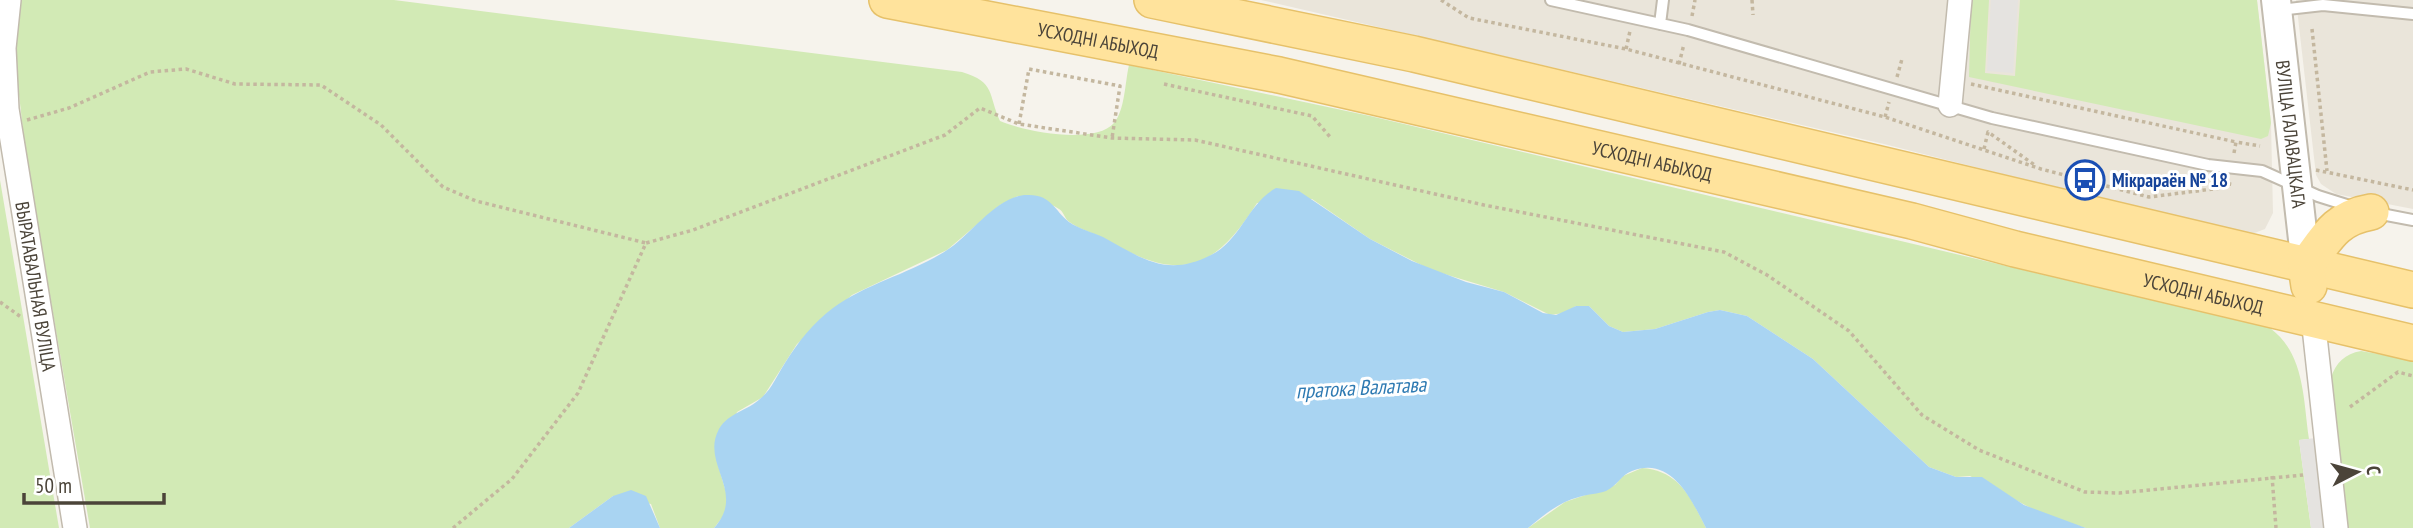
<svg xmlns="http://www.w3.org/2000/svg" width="2413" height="528" font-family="'PT Sans Narrow',sans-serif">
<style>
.residential{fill:#eae5da}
.green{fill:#d2eab5}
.parking{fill:#e5e3e0}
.water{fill:#a9d4f2}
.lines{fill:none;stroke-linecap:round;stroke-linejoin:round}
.service-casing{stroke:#c2bbae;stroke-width:14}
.minor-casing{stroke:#c2bbae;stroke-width:26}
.tertiary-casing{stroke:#c2bbae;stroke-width:32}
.primary-casing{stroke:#e6c16a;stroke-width:38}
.path{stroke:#c4b79f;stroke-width:3.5;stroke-dasharray:3.5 3.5;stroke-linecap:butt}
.service{stroke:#fff;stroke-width:10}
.minor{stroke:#fff;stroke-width:23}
.tertiary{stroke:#fff;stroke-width:28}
.primary{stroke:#ffe39c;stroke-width:35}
.labels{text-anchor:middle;stroke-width:6;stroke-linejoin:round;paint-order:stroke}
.street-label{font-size:19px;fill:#4b4439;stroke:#fff}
.transit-label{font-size:19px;font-weight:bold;fill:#164399;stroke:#fff;text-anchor:start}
.water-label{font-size:21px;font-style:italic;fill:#2e7ab2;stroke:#fff}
</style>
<rect width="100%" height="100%" fill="#f6f3ec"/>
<!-- residential -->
<path class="residential" d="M1261 0H2257L2271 123 2273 213 2265 229 2249 235 2240 234 1884 144Z
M2296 0H2413V209L2336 194 2321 184 2316 175Z"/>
<!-- green -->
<path class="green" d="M18 0H394L962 72C996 82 988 95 1000 121 1025 132 1095 145 1114 123 1125 110 1125 82 1129 65L1370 116 2270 328C2305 354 2303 399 2309 439L2299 440 2311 528H2086L2046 516 1970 476 1956 477 1929 467 1813 359 1747 316 1720 310 1708 312 1655 329 1623 332 1609 326 1589 306H1576L1564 313 1550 315 1504 292 1431 270 1370 239 1312 199 1257 203C1213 273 1178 282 1107 240 1095 233 1079 230 1068 221 1065 218 1063 211 1059 209 1049 202 1030 200 1018 196L1000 205 947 250 852 295 797 344 763 397 737 412 718 465 728 499 725 514 714 528H660L651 504 613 496 569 528H90L26 156 13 42Z
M1971 0H1989L1985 73 2015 76 2020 0H2257L2271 123 2268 136 2261 139 1969 77Z
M0 180 59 528H0Z
M2361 351 2413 360V528H2348C2344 501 2326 397 2331 378 2336 362 2345 354 2361 351Z
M1642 468C1680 471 1691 498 1706 528H1528L1565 502 1615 485 1623 476Z"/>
<!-- parking -->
<path class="parking" d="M1991 0H2018L2013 73 1987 71Z
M2324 437 2336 528H2311L2299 440Z"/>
<!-- water -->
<path class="water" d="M1276 188 1299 191 1370 239 1412 261 1466 282 1504 292 1543 313 1556 315 1576 306H1589L1609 326 1623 332 1655 329 1708 312 1720 310 1747 316 1813 359 1929 467 1956 477H1982L2024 505 2086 528H1706C1692 501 1672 455 1632 471 1621 475 1617 486 1606 491 1598 494 1588 494 1579 497 1559 502 1544 515 1528 528H714C747 492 700 464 719 429 729 412 748 411 761 398 772 389 777 375 785 363 798 342 813 323 833 308 868 282 914 273 950 248 973 232 998 195 1027 195 1051 194 1054 210 1069 222 1079 229 1092 232 1103 237 1142 258 1166 278 1211 255 1241 240 1248 203 1276 188Z
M631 490 646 496 660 528H569L613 496Z"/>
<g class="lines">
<!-- service casing -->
<g class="service-casing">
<path id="service" d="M1551 0 1688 30 1992 118 2208 165 2262 171 2318 196 2353 207
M2280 10 2323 5 2413 14
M1660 24 1663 0
M2376 213 2413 220"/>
</g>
<!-- minor casing -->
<g class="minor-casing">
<g id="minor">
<path id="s1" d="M9 0 4 48 7 109 75 528"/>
<path d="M1950 105 1960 0"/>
<path d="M2313 318 2336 528"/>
</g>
</g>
<!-- tertiary casing -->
<g class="tertiary-casing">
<g id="tertiary">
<path id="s2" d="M2276 0 2306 266"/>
</g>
</g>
<!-- primary casing -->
<g class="primary-casing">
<g id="primary">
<path id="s3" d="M887 0 1279 75 1912 221 2015 249 2413 343"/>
<path d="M1152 0 1414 54 2413 290"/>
<path d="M2309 286 2306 266C2326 239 2335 218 2371 212"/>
</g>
</g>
<!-- path -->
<path class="path" d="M1441 0 1469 18 1626 49 1885 117 2041 169 2149 197 2229 187 2230 181
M1752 0 1753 15
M1692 16 1695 0
M2312 29 2327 171
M1626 49 1630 31
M1679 64 1684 44
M1897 77 1902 59
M1164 84 1312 116 1331 138
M1971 84 2236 142
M1885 117 1889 102
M27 120 69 108 150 72 186 69 235 84 321 85 381 125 443 187 476 201 646 243
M1019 124 1029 69 1120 86 1112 138
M1984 149 1988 132 2036 166
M2234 153 2236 142 2260 146
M2316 170 2413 190
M0 302 21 317
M2350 407 2398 372 2413 376
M2272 476 2276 528
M453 528 512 479 578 393 646 243 693 230 945 135 980 108 1019 124 1112 138 1195 140 1484 205 1724 252 1767 275 1849 331 1922 415 1979 450 2085 492 2119 493 2303 475"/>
<!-- service -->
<use href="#service" class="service"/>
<!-- minor -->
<use href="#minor" class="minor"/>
<!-- tertiary -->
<use href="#tertiary" class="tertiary"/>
<!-- primary -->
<use href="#primary" class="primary"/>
</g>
<!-- icons -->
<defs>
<g id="bus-ring" transform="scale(2.0125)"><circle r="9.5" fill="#fff" stroke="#1a4fb4" stroke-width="1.5"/><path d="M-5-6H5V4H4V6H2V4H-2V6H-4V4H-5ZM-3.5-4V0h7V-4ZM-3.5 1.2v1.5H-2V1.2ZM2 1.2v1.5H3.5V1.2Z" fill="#1a4fb4"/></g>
</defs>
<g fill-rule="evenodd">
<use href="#bus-ring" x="2085" y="180"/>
</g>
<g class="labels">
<!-- street labels -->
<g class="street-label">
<text dy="7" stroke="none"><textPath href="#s3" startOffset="215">УСХОДНІ АБЫХОД</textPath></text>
<text dy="7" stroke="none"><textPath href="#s2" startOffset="135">ВУЛІЦА ГАЛАВАЦКАГА</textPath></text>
<text dy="7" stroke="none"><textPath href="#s3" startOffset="782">УСХОДНІ АБЫХОД</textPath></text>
<text dy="7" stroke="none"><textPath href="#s1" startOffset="289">ВЫРАТАВАЛЬНАЯ ВУЛІЦА</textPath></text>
<text dy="7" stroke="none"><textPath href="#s3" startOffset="1349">УСХОДНІ АБЫХОД</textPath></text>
</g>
<!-- transit labels -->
<g class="transit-label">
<text x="2112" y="187">Мікрараён № 18</text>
</g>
<!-- water labels -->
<g class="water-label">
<text transform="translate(1361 388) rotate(-3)" y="7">пратока Валатава</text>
</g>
</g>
<!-- north arrow -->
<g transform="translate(2357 472) rotate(84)" stroke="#ffffff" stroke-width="5" paint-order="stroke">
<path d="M0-5L12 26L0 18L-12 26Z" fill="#4b4439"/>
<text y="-10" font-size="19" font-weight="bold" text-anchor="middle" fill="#4b4439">С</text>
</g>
<!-- scale -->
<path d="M24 493v10h140v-10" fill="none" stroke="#4b4439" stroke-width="3.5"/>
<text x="35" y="493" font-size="21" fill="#4b4439" stroke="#ffffff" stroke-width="5" paint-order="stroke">50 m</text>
</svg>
